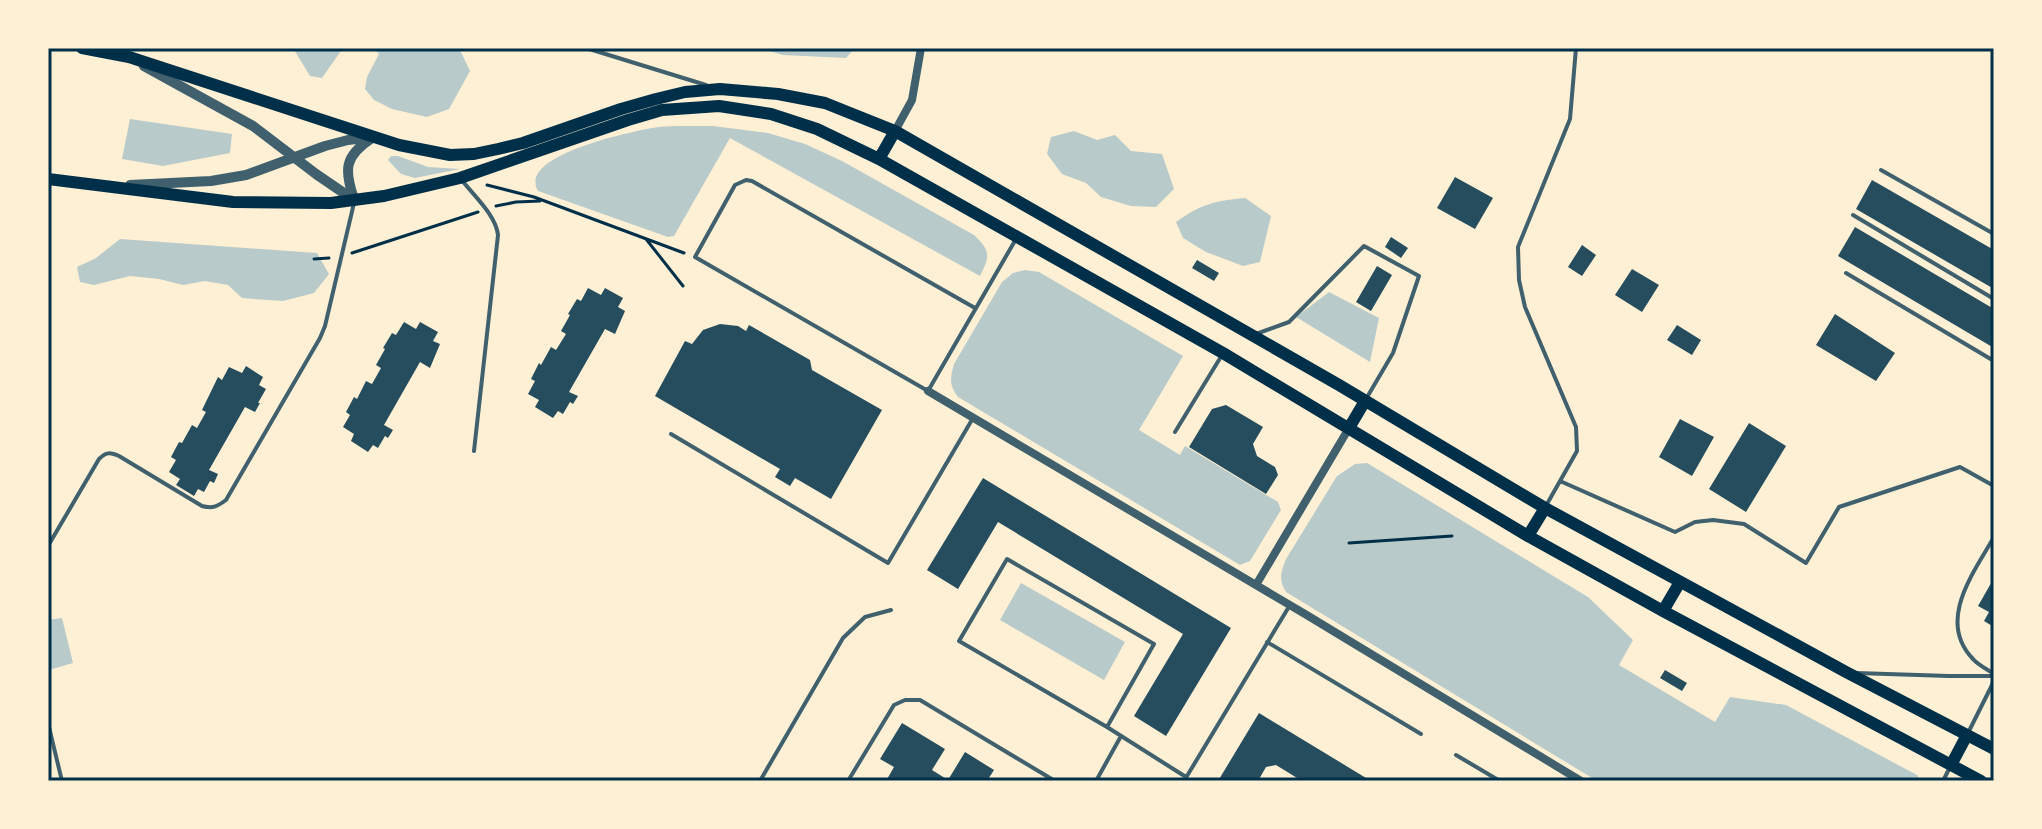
<svg xmlns="http://www.w3.org/2000/svg" width="2042" height="829" font-family="'DejaVu Sans',sans-serif">
<style>
.green{fill:#b9caca}
.building{fill:#264d5e}
.lines{fill:none;stroke-linecap:round;stroke-linejoin:round}
.path{stroke:#003049;stroke-width:3}
.service{stroke:#3f606c;stroke-width:4}
.minor{stroke:#3f606c;stroke-width:8}
.tertiary{stroke:#3f606c;stroke-width:10}
.primary{stroke:#003049;stroke-width:12}
.neatline{fill:none;stroke:#003049;stroke-width:3}
</style>
<rect width="100%" height="100%" fill="#fdf0d5"/>
<!-- green -->
<path class="green" d="M293 48H343L322 78 310 76Z
M373 48H459L470 71 449 109 427 117 392 109 374 100 365 89 367 77 379 54Z
M759 48H855L846 58 783 55Z
M130 119 232 134 230 153 163 166 122 159Z
M689 126H713L768 133 805 144 842 161 974 235C991 251 990 256 980 276L730 138 674 236 668 237 538 191C517 155 631 132 652 128 664 126 677 126 689 126Z
M1074 131 1097 140 1115 135 1131 151 1162 154 1174 189 1156 207 1131 206 1101 197 1086 183 1062 174 1047 154 1051 137Z
M391 156H398L428 167 460 169 415 178 401 174 388 160Z
M1245 198 1271 216 1260 262 1243 266 1206 252 1183 238 1176 222C1202 204 1213 201 1245 198Z
M120 239 317 253 329 274 314 293 283 301 242 298 228 285 205 281 183 285 159 279 130 276 94 285 80 282 77 267 96 258Z
M1025 270 1039 272 1183 356 1139 430 1180 455 1185 446 1278 502 1281 510 1250 561 1240 565 958 397C949 385 950 378 954 364L1002 282 1013 273Z
M1329 292 1379 318 1370 362 1296 317Z
M1367 463 1588 597 1633 640 1619 665 1715 722 1730 697 1786 705 1917 775 1921 781H1597L1286 592C1278 579 1281 572 1286 559L1337 476 1355 464Z
M1021 583 1125 642 1104 680 1000 620Z
M62 618 73 663 49 670 48 620Z"/>
<!-- building -->
<path class="building" d="M1455 177 1493 198 1475 229 1437 208Z
M1872 180 1994 250V289L1856 209Z
M1855 227 1994 309V348L1838 256Z
M1391 237 1408 248 1401 258 1385 247Z
M1582 245 1596 255 1582 276 1568 267Z
M1197 260 1219 273 1214 281 1192 268Z
M1377 266 1392 275 1371 311 1356 302Z
M1632 269 1659 285 1642 312 1615 295Z
M588 288 601 295 605 288 623 298 618 307 625 311 615 334 605 329 569 392 578 396 573 404 570 402 563 414 558 411 553 418 535 407 539 400 528 394 535 381 531 379 539 363 541 365 551 347 556 350 566 334 561 331 570 315 568 314 577 299 581 301Z
M1835 314 1895 353 1876 381 1816 345Z
M404 322 416 329 420 322 438 332 433 341 440 344 430 368 420 362 384 425 393 430 388 438 385 436 378 448 373 445 368 452 351 441 354 434 343 427 350 415 346 412 354 397 357 399 366 381 372 384 381 368 376 365 385 349 383 348 392 333 396 335Z
M720 324 738 326 746 331 749 325 810 360 812 370 882 410 831 499 795 478 790 486 775 477 780 469 655 396 685 341 692 344 703 330Z
M1677 325 1701 340 1692 355 1667 340Z
M246 366 263 377 259 385 266 389 258 403H260L255 412 245 407 209 470 218 474 214 483 210 481 204 492 198 489 194 496 176 485 180 479 169 472 176 460 171 457 179 442 182 443 192 425 197 428 206 412 202 410 218 377 222 380 229 367 242 373Z
M1226 405 1263 427 1253 444 1257 456 1275 467 1278 475 1266 494 1189 447 1212 409Z
M1680 419 1714 437 1692 476 1659 457Z
M1749 423 1786 446 1746 512 1709 489Z
M983 478 1231 628 1166 736 1134 716 1183 634 998 522 958 589 927 570Z
M1994 578V627L1984 621 1989 612 1978 606Z
M1665 670 1687 683 1682 691 1660 678Z
M1259 713 1371 781H1302L1276 765 1266 767 1258 781H1218Z
M902 723 945 749 932 770 948 780 965 752 994 770 987 781H886L894 767 880 759Z"/>
<g class="lines">
<!-- path -->
<path class="path" d="M487 185 534 197 684 253
M496 206 516 202 540 201
M646 239 683 286
M352 253 478 212
M314 259 329 258
M1349 543 1452 536"/>
<!-- service -->
<path class="service" d="M586 48 706 85
M1881 170 1994 234
M461 179C473 195 496 215 498 235L474 451
M1853 215 1994 299
M1846 273 1994 361
M975 308 752 181 746 180 735 185 695 257 928 391 1016 239
M1256 334 1289 322 1364 246 1419 276 1393 353 1366 399
M1175 432 1222 355
M671 434 888 563 973 418
M1560 481 1675 532 1695 522 1713 520 1744 524 1806 563 1839 507 1960 467 1994 486
M1547 504 1577 451 1576 427 1525 307 1519 280 1518 247 1570 119 1576 48
M1994 537C1974 572 1936 621 1973 659 1978 665 1987 669 1994 674
M48 546 99 459C106 452 110 452 119 456L202 506C213 509 218 506 226 500L320 338 325 326 354 203
M1267 642 1421 734
M1856 673 1949 676H1994
M48 723 62 781
M1107 727 1154 644 1007 559 959 641 1107 727 1186 777
M1968 733 1994 681
M1456 755 1500 781
M760 781 843 638 865 617 891 610
M848 781 894 705 905 700H920L1055 781
M1096 781 1121 736
M1184 781 1290 605
M1943 781 1950 767"/>
<!-- minor -->
<path class="minor" d="M895 131 912 100 921 48
M928 391 1305 614 1581 781
M1256 585 1349 428"/>
<!-- tertiary -->
<path class="tertiary" d="M144 66 253 126 316 174 354 200
M130 185 211 181 246 175 325 146 348 140 372 137
M354 199C344 170 344 156 372 138"/>
<!-- primary -->
<path class="primary" d="M82 48 129 57 399 145 450 155 474 154 498 149 523 143 621 109 656 99 685 92 720 89 778 94 825 103 895 131 1339 385 1545 508 1846 672 1994 749
M879 159 895 131
M48 179 233 202 331 203 384 196 460 178 628 120 662 110 719 106 771 114 817 129 879 159 1223 353 1528 536 1663 611 1981 781
M1349 428 1365 401
M1528 536 1545 508
M1663 611 1680 582
M1951 765 1967 735"/>
</g>
<!-- border -->
<rect width="2042" height="829" fill="none" stroke="#fdf0d5" stroke-width="100"/>
<rect x="50" y="50" width="1942" height="729" class="neatline"/>
</svg>
